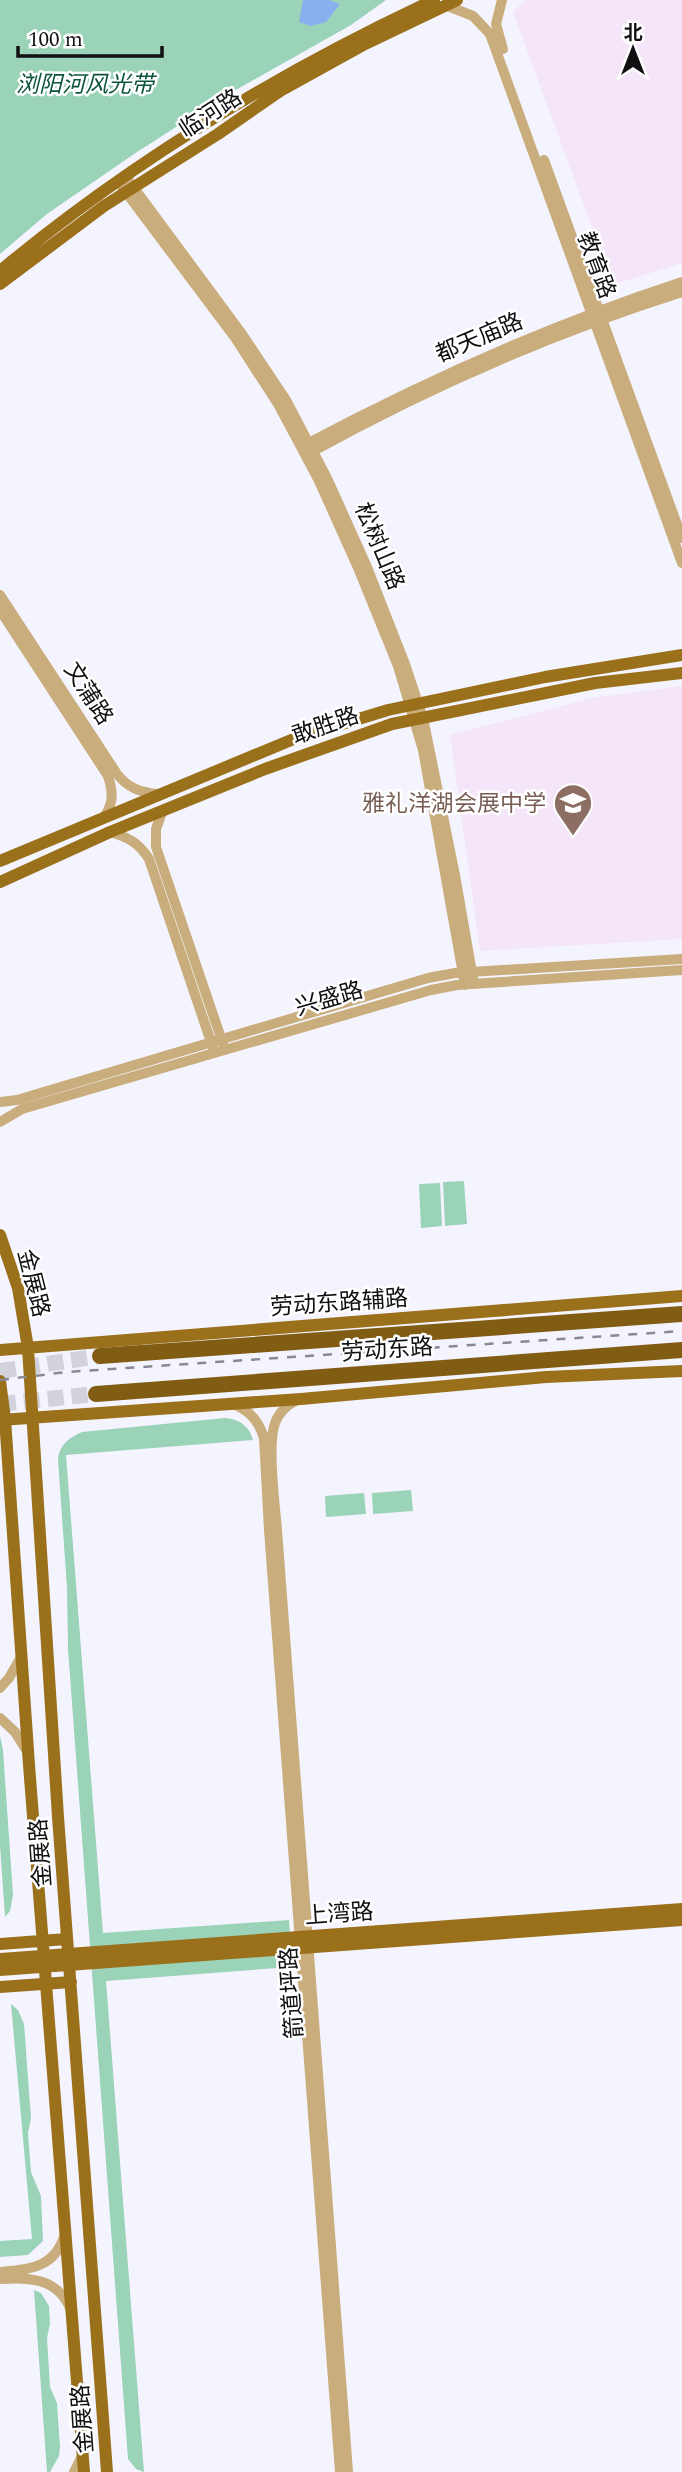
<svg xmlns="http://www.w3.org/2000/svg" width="682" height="2472" font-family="Spectral,'Noto Sans SC',serif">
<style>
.education{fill:#f4e5f8}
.green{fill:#9bd3b9}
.water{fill:#89afef}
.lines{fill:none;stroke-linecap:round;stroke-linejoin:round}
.highway-tunnel{stroke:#d2d2dc;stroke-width:16;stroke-dasharray:16 8;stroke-linecap:butt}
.minor{stroke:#c9ad7c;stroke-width:10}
.major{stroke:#9a701b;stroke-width:12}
.highway{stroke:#815d14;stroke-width:16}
.rail{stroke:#898991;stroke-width:2.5;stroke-dasharray:9 9;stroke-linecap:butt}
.major-bridge{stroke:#9a701b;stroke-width:12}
.labels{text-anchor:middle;stroke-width:5;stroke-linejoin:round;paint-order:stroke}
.park-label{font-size:23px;font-style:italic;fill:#0b533b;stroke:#fff}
.street-label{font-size:23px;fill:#101013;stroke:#fff}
.education-label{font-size:23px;fill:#785e54;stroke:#fff;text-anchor:end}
</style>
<rect width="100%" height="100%" fill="#f4f4ff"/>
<!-- education -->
<path class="education" d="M525 0H682V263L613 285 513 12Z
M682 686V939L480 951 450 735 592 698Z"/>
<!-- green -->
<path class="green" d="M0 0H386L351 25 218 100 134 154 47 214 0 254Z
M464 1181 467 1224 445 1226 443 1182Z
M440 1183 442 1226 421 1228 419 1184Z
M225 1418C240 1419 249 1426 253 1440L66 1455 103 1933 289 1920 292 1967 106 1981 144 2472 136 2469 128 2459 68 1649 67 1588 58 1460C59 1445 70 1437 82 1432Z
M411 1490 413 1511 373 1514 372 1493Z
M364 1493 366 1514 326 1517 325 1496Z
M0 1736 3 1750 13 1895 10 1911 5 1917 0 1845Z
M11 2004 18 2010 24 2024 31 2118 28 2133 31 2172 41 2196 43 2241 28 2255 0 2257V2241L32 2239Z
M34 2290 41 2293 49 2306 50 2324 47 2338 50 2387 57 2403 60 2447 59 2456 50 2472H47Z"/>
<!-- water -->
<path class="water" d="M303 0H329L340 4 326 22 311 26 299 22Z"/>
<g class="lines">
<!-- highway-tunnel -->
<path class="highway-tunnel" d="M0 1371 100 1356
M0 1404 96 1394"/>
<!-- minor -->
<path class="minor" d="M502 0 496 24 503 49
M445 5 473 16 490 34 682 563
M544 160 682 538
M126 177 242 334 286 400 327 478 367 567 405 664 423 718 455 875 474 984
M122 187 236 339 278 404 319 481 359 570 398 666 423 750 465 985
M303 446C425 381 550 325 682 282
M308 454C427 388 553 333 682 292
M0 595 117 774C128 788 140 792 157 794
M0 610 108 776C113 792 114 803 104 817
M162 812 156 829V847L223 1044
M110 832C128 837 139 843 149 859L213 1048
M0 1102 17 1100 428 978 455 973 682 959
M0 1122 22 1109 431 990 457 985 682 970
M297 1400C287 1405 279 1412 275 1423 267 1445 275 1505 277 1530L348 2472
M232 1404C248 1409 259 1421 264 1438L269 1530 340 2472
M0 1688 9 1678 21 1657
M0 1718 15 1732 27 1751
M0 2272C31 2269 55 2268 65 2234
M0 2279C28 2277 56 2278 69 2306
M74 2472 83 2454"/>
<!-- major -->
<path class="major" d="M0 271C131 162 280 72 434 0
M0 284 104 206 218 134 280 91 365 44 457 0
M0 861 296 738 388 710 545 677 682 655
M0 882 110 832 265 769 392 724 595 683 682 673
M0 1235 18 1288 28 1348 58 1817 107 2472
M0 1350 682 1296
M0 1381 5 1419 29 1765 84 2472
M0 1420 301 1399 546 1377 682 1371
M0 1944 67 1939
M0 1987 71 1982"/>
<!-- highway -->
<path class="highway" d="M100 1356 682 1314
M96 1394 682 1350"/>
<!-- rail -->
<path class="rail" d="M0 1380 67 1372 682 1331"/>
<!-- major-bridge -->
<path class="major-bridge" d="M0 1959 682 1909
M0 1970 682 1920"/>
</g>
<!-- icons -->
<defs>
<g id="school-pin" transform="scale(2.0125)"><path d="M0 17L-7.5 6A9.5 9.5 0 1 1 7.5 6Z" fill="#8d6e63" stroke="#fff"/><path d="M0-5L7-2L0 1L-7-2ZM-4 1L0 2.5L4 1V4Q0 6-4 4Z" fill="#fff"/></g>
</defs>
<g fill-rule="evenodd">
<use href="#school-pin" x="573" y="803"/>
</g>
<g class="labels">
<!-- park labels -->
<g class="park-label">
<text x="85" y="92">浏阳河风光带</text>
</g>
<!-- street labels -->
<g class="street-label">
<text transform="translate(210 113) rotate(-33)" y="8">临河路</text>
<text transform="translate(597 265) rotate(70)" y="8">教育路</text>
<text transform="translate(479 337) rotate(-23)" y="8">都天庙路</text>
<text transform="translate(380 546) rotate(67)" y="8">松树山路</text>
<text transform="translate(89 693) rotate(57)" y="8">文蒲路</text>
<text transform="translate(325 725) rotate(-19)" y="8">敢胜路</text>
<text transform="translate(329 998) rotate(-16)" y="8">兴盛路</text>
<text transform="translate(34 1283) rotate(76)" y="8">金展路</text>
<text transform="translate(339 1302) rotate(-4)" y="8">劳动东路辅路</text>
<text transform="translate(387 1349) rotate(-4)" y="8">劳动东路</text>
<text transform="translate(40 1853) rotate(-94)" y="8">金展路</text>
<text transform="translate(339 1913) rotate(-4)" y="8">上湾路</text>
<text transform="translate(291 1993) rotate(-94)" y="8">箭道坪路</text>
<text transform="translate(82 2419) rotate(-94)" y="8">金展路</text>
</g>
<!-- education labels -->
<g class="education-label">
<text x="546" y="811">雅礼洋湖会展中学</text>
</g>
</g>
<!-- north arrow -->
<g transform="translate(633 49)" stroke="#ffffff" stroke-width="5" paint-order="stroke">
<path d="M0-5L12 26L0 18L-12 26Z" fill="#101013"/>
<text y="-10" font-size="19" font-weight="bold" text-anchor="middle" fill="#101013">北</text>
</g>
<!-- scale -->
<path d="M18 46v10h144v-10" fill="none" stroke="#101013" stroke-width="3.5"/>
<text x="28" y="46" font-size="21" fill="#101013" stroke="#ffffff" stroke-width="5" paint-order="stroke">100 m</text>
</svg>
